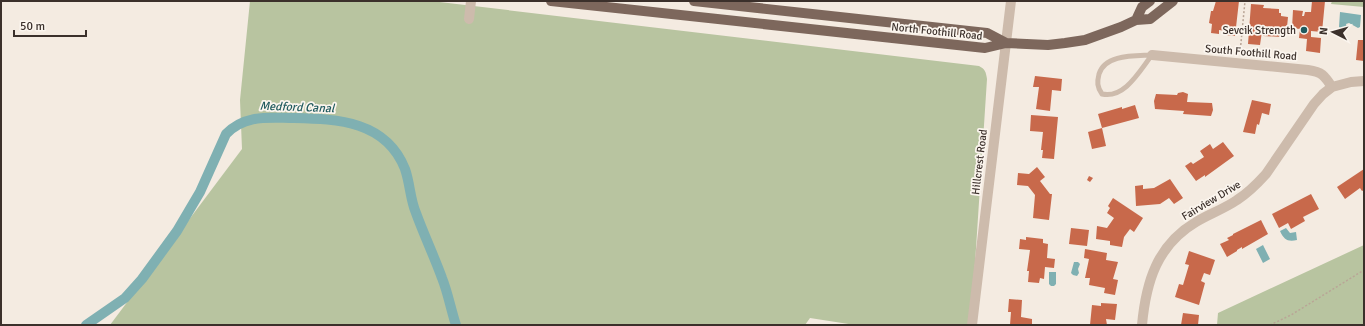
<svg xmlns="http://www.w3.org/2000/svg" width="1365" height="326" font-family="Signika,sans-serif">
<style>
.green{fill:#b8c4a0}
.water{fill:#7fb0b2}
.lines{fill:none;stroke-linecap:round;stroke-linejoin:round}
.canal{stroke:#7fb0b2;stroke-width:10}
.building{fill:#c8694b}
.path{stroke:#b9a596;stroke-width:1.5;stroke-dasharray:2 2;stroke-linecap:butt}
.service{stroke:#cdbbac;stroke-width:5}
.minor{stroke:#cdbbac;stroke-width:10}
.tertiary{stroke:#cdbbac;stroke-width:10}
.primary{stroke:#7d675c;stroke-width:10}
.poi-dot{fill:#1f5a5e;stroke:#fbf5ee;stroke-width:1.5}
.labels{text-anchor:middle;stroke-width:3.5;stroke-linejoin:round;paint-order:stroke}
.poi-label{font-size:11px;fill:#3b302b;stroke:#fbf5ee;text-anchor:end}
.street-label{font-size:11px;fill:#3b302b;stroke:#fbf5ee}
.water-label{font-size:12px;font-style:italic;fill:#1f5a5e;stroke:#fbf5ee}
</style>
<rect width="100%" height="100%" fill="#f4ebe1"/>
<!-- green -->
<path class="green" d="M250 1H431L979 66C985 69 986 72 987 79L971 325H855L810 318 805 325H110L242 149 240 100Z
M1332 1H1364V7L1331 4Z
M1364 245V325H1217L1218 313Z"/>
<!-- water -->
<path class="water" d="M1340 12 1361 15 1360 27 1358 28 1349 23 1346 24 1347 28 1346 29H1342L1339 27Z
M1286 228 1290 233 1296 232 1297 240C1288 242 1284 240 1280 231Z
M1263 245 1270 259 1263 263 1256 249Z
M1074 262H1078L1080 264 1078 269 1079 273 1077 276 1073 275 1071 273Z
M1049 272H1056V284L1054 286H1051L1049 284Z"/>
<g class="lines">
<!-- canal -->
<path class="canal" d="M86 325 125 298 142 279 177 231 200 192 226 134C245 114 269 118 294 118 338 119 386 121 405 169 410 183 410 199 416 213 424 235 434 256 442 278 448 293 451 310 456 325"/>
</g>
<!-- building -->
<path class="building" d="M1216 1H1239L1235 36 1226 35 1227 31 1219 30V34L1211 33 1212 24 1209 23 1211 11H1213Z
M1312 1H1325L1322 32 1311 31V37L1321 38 1320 53 1306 51 1307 39 1299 38 1300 29 1292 28 1293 10 1303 11 1302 16H1304L1305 12H1311Z
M1251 4 1264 5 1263 8 1279 9V13H1281V16L1288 17 1287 27H1283L1282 37 1263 36 1264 31H1262L1260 45 1248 44Z
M1358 40H1364V61L1356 60Z
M1035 76 1062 79 1061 91 1052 90 1050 111 1036 109 1039 87H1033Z
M1183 92 1188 94 1187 102 1212 103 1213 110 1211 116 1183 114 1184 111 1155 109 1154 101 1156 94 1177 95 1178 93Z
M1252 100 1271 104 1269 115 1262 113 1259 125 1257 124 1255 134 1243 132Z
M1135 105 1139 118 1102 128 1098 114 1122 107V109Z
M1031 115 1058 117 1054 159 1042 158 1043 150H1041L1043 132 1030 131Z
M1102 128 1106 146 1092 149 1088 132Z
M1223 142 1234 156 1205 177V175L1196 181 1185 166 1191 162 1193 164 1204 157 1200 151 1210 144 1213 149Z
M1037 167 1045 177 1040 181 1050 194H1052L1049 220 1033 218 1035 195 1028 186 1017 185 1018 173 1029 174Z
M1364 169V190L1362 191 1360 188 1345 199 1337 187Z
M1089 176 1093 178 1090 182 1087 180Z
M1170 179 1183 198 1174 204 1169 198 1160 204 1136 206 1135 186 1143 185V189L1154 188Z
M1311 194 1319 209 1303 217 1305 221 1291 229 1288 223 1279 228 1272 214Z
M1113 198 1143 218 1134 232 1130 229 1124 237 1122 247 1110 245V241L1096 239 1097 226 1107 228 1114 218 1107 213 1110 208 1108 206Z
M1261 220 1268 234 1242 249V247L1237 250V251L1227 257 1220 244 1229 240 1227 238 1233 235V234Z
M1071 228 1089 230 1087 246 1069 244Z
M1026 237 1043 239V243L1048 244 1047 258 1055 259 1054 268 1045 267 1044 279 1040 278 1039 283 1028 282 1029 271H1027L1030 250 1019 249 1020 239 1026 240Z
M1085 249 1107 253 1106 260 1118 262 1113 279 1118 280 1115 295 1104 293 1105 288 1089 285 1090 278H1085L1089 259 1084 258Z
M1189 251 1215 260 1210 275 1204 273 1201 281 1205 283 1199 305 1175 297 1179 284 1183 285 1189 265 1185 264Z
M1009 299 1022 300 1021 317 1032 319V325H1010L1011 312H1008Z
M1101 303 1117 304 1115 320 1106 319 1107 325H1090L1092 305 1101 306Z
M1183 313 1199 315 1198 325H1181Z"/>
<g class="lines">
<!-- path -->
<path class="path" d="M1240 53 1245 1
M1270 325 1291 315 1364 270"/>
<!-- service -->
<path class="service" d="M1152 55C1140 70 1125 99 1102 94 1097 87 1097 82 1099 74 1105 54 1135 56 1152 55Z"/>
<!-- minor -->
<path class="minor" d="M469 19 471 1
M1152 55 1308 70C1322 72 1324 75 1332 87L1351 82 1364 81
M1142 325C1146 282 1157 245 1196 222 1209 214 1224 209 1237 200 1248 193 1257 184 1266 174L1314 104 1323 94 1332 87"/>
<!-- tertiary -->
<path class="tertiary" d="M972 325 1011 1"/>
<!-- primary -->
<path class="primary" d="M551 1 985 48 1006 43 1048 45 1065 43 1085 40 1121 27 1136 20 1150 19 1173 1
M694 1 987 33 1006 43
M1136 20 1142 7 1150 1"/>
</g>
<!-- markers -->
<circle class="poi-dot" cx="1304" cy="30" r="4"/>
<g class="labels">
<!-- poi labels -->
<g class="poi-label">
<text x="1296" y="34">Sevcik Strength</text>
</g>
<!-- street labels -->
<g class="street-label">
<text transform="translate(937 31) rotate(6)" y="4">North Foothill Road</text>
<text transform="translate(1251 52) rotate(5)" y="4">South Foothill Road</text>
<text transform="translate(979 162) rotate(-83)" y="4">Hillcrest Road</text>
<text transform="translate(1211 200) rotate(-31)" y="4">Fairview Drive</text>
</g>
<!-- water labels -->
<g class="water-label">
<text transform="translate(297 107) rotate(2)" y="4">Medford Canal</text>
</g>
</g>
<!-- border -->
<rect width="1365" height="326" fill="none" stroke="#3b302b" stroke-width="4"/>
<!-- north arrow -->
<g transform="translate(1333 32) rotate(276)" stroke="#fbf5ee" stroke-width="3" paint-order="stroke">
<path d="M0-3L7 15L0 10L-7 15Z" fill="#3b302b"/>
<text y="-6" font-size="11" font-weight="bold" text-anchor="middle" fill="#3b302b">N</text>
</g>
<!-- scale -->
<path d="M14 30v6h72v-6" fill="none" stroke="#3b302b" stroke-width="2"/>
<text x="20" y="30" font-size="12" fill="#3b302b" stroke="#fbf5ee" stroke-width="3" paint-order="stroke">50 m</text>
</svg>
